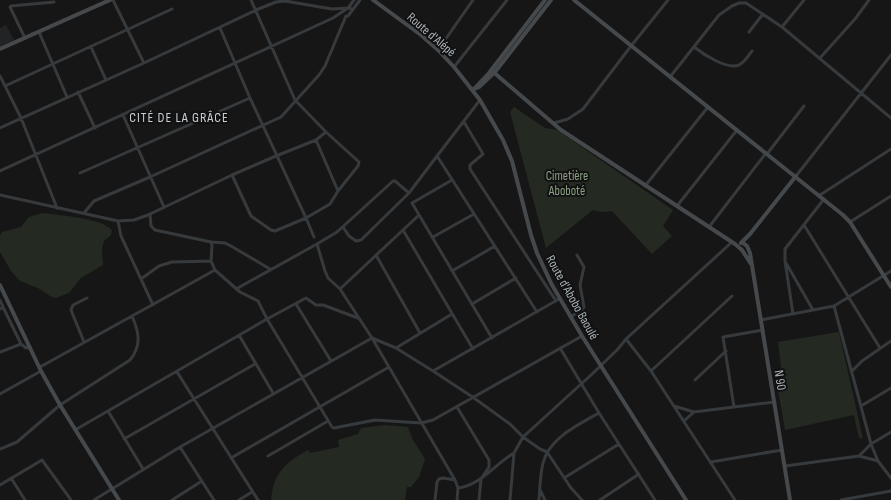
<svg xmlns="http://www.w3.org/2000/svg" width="891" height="500" font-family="'Sofia Sans Condensed',sans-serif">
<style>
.built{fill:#222324}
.green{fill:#242a22}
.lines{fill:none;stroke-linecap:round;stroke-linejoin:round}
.street{stroke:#373a3c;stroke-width:3}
.secondary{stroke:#45494c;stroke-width:4}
.labels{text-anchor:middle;stroke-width:4;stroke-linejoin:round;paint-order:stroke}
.street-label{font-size:13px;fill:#a9b2b7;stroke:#111112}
.park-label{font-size:13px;fill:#8ba081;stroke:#111112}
.neighbourhood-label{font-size:14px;letter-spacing:1px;fill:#c9cfd3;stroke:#111112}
</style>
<rect width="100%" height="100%" fill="#161617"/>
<!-- built -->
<path class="built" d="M6 25 14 40 0 47V28Z"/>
<!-- green -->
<path class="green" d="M514 107 545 128 557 130 673 210 663 226 672 236 652 254 612 211 602 212 593 210 546 248 510 112Z
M42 213C61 216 99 217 112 230 110 239 110 235 105 240 100 246 103 258 103 265L81 278 69 293 56 298 50 296 40 289 20 281 11 271 0 252V235L2 232 21 227 29 217Z
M839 332 863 439 859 438 854 415 785 430 776 378 789 374H782L778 342Z
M385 425 408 427 413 440 425 459 419 477 411 487H407L405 500H271C274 472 285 463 308 450L310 453 339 447 338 440 358 434 361 428Z"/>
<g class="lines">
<!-- street -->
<path class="street" d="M113 0 144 63
M782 27 804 0
M220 28 250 98 306 218 314 237
M39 32 67 97
M749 32 763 14
M25 38 10 7 11 6 54 2
M91 47 106 80
M694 47C703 54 727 70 739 65 745 62 748 56 752 51
M438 50 473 0
M820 58 855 19 869 0
M454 67 507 0
M0 76 21 118 57 208
M670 77 719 15 732 6 739 3H746L782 27 891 118
M5 86 172 9
M78 92 95 128
M480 100 437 156 537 312
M123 115 164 207
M464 122 483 154 470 165V169L556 301
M554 123 568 119 583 109 631 46 668 0
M0 128 144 63 256 10 276 2 285 1 332 9 348 8 352 9
M326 132 359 162 358 166 338 191
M767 154 804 106
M0 171 333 18 348 8 354 0
M80 173 250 98
M232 175 251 216 271 230 275 231 306 218 330 204 338 191 316 140 326 132 295 100 251 0
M796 176 891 55
M452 180 412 203 492 338
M645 186 708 107
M0 195 118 221 134 220 148 215 232 175 276 156 316 140
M820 195 891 149
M677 206 737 130
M84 213 94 201 150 177 281 117 319 75 325 66 346 16H348L360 0
M150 214 151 226 155 230 211 242 212 246 211 261 215 270 240 292 258 301 267 319 306 298 316 305H323L358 318
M118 221 121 236 153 305
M850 222 891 196
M804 225 880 348
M343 227 349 236 356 241 361 240 409 193 437 156
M709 227 766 153
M403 230 473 349
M433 237 474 214
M211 242 225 243 231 246 270 269
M317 244 325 271 328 278 340 289 372 338 455 480 458 488 457 500
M376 255 420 333
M786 263 813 310
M452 271 495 246
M141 279 159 266 172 262 211 261
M236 289 317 244 337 232 393 181H395L409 193
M340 289 419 215
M0 300 3 307
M296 304 331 361
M472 304 516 278
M834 306 871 444 878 461 891 478
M0 309 3 307 21 344
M793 314 785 261V249L824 199
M570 317 582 310 584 307 580 285 584 267 577 255
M761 320 834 306 891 271
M239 335 273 393
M626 339 651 371 735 500
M84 342 71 310 73 305 87 298
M396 348 452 314
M560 348 599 413 655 500
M0 352 21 344 26 348 30 347
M40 367 215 270
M433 371 559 299
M651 371 732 296
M852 371 862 361 891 341
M177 372 258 500
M695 380 726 351
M0 394 41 371
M674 406 694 412 775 402
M861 406 891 388
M457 407 489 460V467L481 479 479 500
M734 407 723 337 763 330
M108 411 143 469
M684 421 694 412
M75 430 267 319 332 427 334 428 375 420 421 423 433 420 582 336
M124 439 255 364
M180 447 214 500
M0 449 17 442 60 405 130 360C142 345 139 332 132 316
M268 456 328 421
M859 456 871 444 891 432
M231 458 389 367
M711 462 782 450
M785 466 859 456 878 461
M11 478 25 500
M564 478 619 444
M0 485 42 460 71 500
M458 488C481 485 495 464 514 453
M540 490 545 500
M94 500 180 447 372 338 396 348 433 371 474 398 510 424 523 437 540 449 547 452 571 488 582 500
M172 500 202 481
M239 500 252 492
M435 500 437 482 439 479 443 478 455 480
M510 500 514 453 523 437 591 375 617 350 626 339 732 242
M539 500C540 488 540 475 543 463 549 438 578 425 599 413
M600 500 639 474
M841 500 891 491"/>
<!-- secondary -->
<path class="secondary" d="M373 0 421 35 438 50 454 67 480 100 503 140 512 161 531 235 537 253 552 285 582 336 686 500
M574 0 843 215 850 222 891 287
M0 49 110 0
M491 70 561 130 735 244 742 250 751 264
M473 89 479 87 495 72 551 0
M474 89 489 73 545 0
M742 242 747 246 750 253 790 500
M741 243 750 234 796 176
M0 285 41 371 60 405 119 500"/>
</g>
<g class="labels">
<!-- street labels -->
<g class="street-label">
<text transform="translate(432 34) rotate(41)" y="5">Route d'Alépé</text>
<text transform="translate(573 297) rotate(61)" y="5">Route d'Abobo Baoulé</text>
<text transform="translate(781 380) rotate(81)" y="5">N 90</text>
</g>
<!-- park labels -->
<g class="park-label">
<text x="567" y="180">Cimetière<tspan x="567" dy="15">Aboboté</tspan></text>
</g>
<!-- neighbourhood labels -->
<g class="neighbourhood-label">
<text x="179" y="122">CITÉ DE LA GRÂCE</text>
</g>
</g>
</svg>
